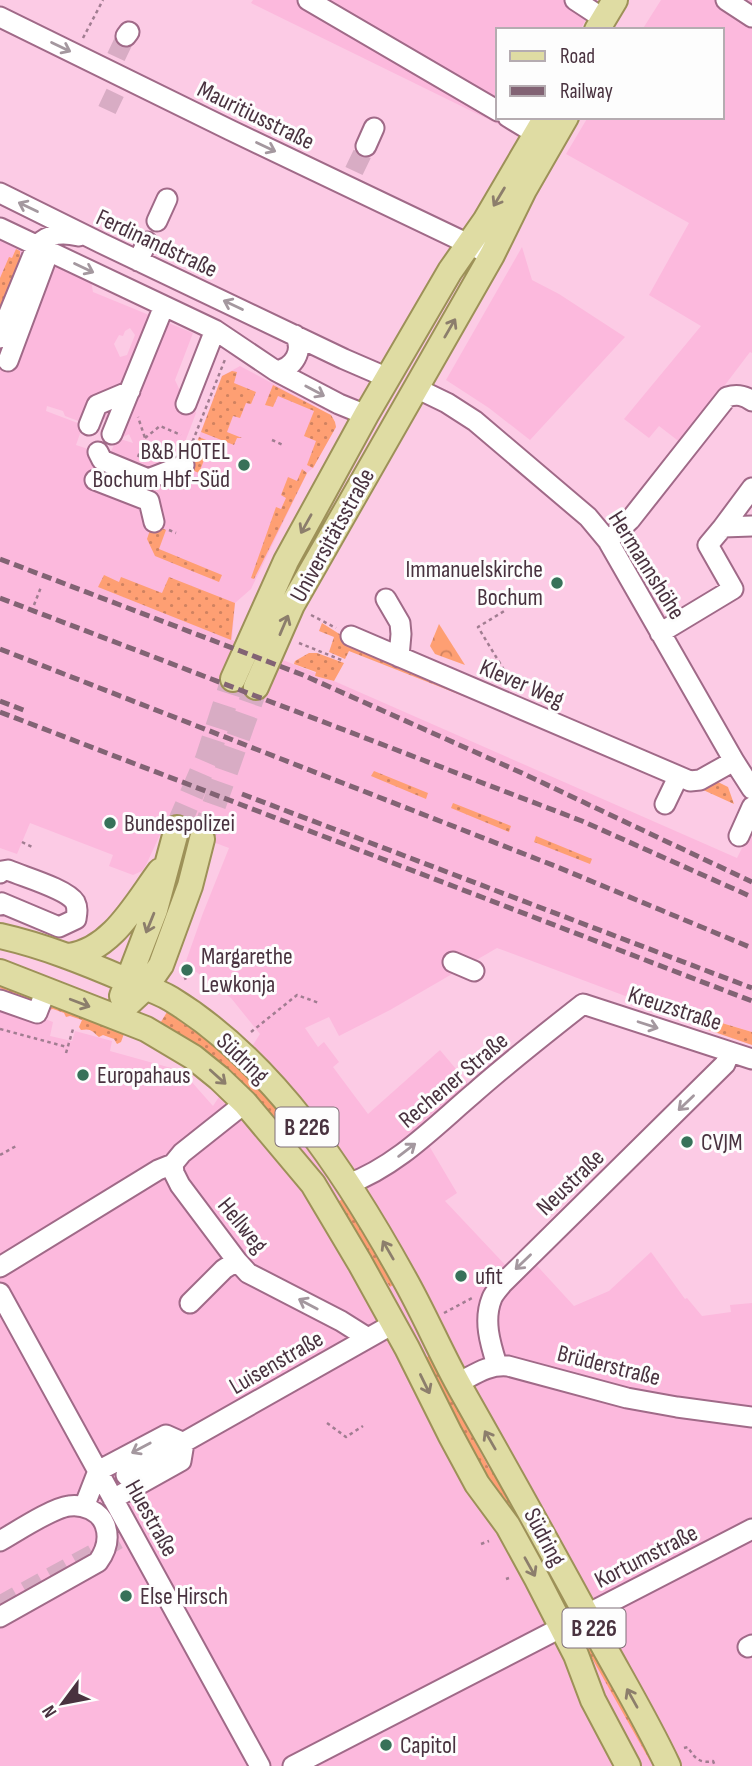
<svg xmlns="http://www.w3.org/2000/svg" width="752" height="1766" font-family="'Sofia Sans Condensed',sans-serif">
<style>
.built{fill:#fcb9dd;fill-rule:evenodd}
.grass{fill:url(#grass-dots)}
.park{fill:url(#park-crowns)}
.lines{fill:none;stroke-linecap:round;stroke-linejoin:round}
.minor-tunnel{stroke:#d8acc4;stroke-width:19;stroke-dasharray:19 10;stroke-linecap:butt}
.major-tunnel{stroke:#d8acc4;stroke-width:24;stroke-dasharray:24 12;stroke-linecap:butt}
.minor-casing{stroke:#a06a88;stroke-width:23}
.major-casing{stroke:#9d9158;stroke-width:28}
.path{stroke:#a17d91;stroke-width:2.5;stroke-dasharray:3.5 3.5;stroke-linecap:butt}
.minor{stroke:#fff;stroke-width:19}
.major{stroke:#dfdca3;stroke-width:24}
.rail{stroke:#826374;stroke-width:5;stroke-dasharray:10 5;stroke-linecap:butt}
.oneway{stroke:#a4989f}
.oneway2{stroke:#8c7e6c}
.poi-dot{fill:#377159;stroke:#fdfdfd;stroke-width:2.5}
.labels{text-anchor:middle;stroke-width:6;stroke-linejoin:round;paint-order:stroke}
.shield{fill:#fdfdfd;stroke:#7f6f78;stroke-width:2}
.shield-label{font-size:23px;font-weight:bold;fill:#49323f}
.street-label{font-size:24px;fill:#49323f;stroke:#fdfdfd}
.poi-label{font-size:24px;fill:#49323f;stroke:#fdfdfd;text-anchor:start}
</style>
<defs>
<pattern id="grass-dots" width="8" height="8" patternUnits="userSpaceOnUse" patternTransform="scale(1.75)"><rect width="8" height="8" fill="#fe9f73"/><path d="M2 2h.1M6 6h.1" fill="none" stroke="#d08260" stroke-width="1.8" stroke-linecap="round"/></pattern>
<pattern id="park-crowns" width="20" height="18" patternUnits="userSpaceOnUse" patternTransform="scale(1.75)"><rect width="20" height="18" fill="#fe9f73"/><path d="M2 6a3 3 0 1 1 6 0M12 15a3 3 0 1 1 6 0" fill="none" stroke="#d08260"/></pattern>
</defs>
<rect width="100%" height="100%" fill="#fccbe5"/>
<!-- built -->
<path class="built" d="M253 0H585L589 14 580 30H498V117H529L524 125 508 129 251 3Z
M661 0H752V353L750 352 681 443 659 426 649 438 624 419 701 326 649 295 689 223 566 154 588 117H722V30H642Z
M0 233 90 275 93 292 193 333 175 380 186 404 194 407 196 413 179 458 174 459 160 455 188 466 222 376 240 366 313 405 333 418 336 427 313 468 307 473 251 589 235 603 232 640 316 673 315 676 334 681 737 858 752 828V1032L696 1015 694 1017 645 1000H636L497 948 390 1010 339 1036 329 1017 305 1028 318 1047 324 1042 339 1062 333 1067 368 1114 440 1050 466 1081 475 1091 428 1144 457 1193 445 1201 512 1272 529 1257 574 1306 609 1291 651 1252 685 1299 687 1298 702 1316 731 1312 730 1305 752 1303V1766H0V1002L53 1022 50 1036 72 1041 75 1031 112 1041 110 1051 182 1071 213 1106 260 1034 231 998 191 968 186 961 203 913 229 848 165 824 146 865 142 871 133 875 109 866 113 855 30 823 17 854 0 848ZM130 328 135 335 127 355 120 357 114 344 119 335 123 336 125 331ZM47 406 63 411 65 416 92 426 100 417 109 421 121 438 129 434 133 443 117 438 109 456 76 445 83 425 46 411Z
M522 247 532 280 559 294 625 337 530 440 489 408 446 380Z"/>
<!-- grass -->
<path class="grass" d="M16 249 20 251V258L0 308V278L9 257 12 258Z
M232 371 237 372 234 383 256 392 251 404 246 403 240 418 233 416 227 432 242 438H237L234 445 201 432 222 376Z
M273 385 331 415 335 422 336 427 313 468 307 465 316 441 304 436 314 411 278 396 273 407 265 405Z
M199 437 211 442 199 473 187 468Z
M302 469 307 473 254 579 251 578 276 507 281 509 286 498 281 495 288 477 297 481Z
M155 525 166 530 159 549 222 575 219 582 155 556 147 539 151 527Z
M104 575 119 582 121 577 162 593 169 577 235 603 231 640 98 587Z
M322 623 341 635 493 706 491 707 349 651 345 659 329 652 334 637 319 631Z
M309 653H317L344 663 334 681 315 676 316 672 294 664 295 661Z
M374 771 428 793 426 799 371 776Z
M716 781 728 787 734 804 701 789Z
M453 803 511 826 509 832 451 808Z
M536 836 592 859 590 864 534 842Z
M0 983 125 1031 121 1042 117 1044 114 1039 103 1035 99 1037C92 1031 91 1028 81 1030L79 1027 82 1020 70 1016 66 1017 64 1013 53 1009 48 1010 29 1003V999L18 995 15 997 12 996 11 993 0 988Z
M167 1012 212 1044 239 1068 287 1117 282 1122 159 1025Z
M695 1015 752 1032V1045L697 1026 694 1017Z
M347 1197 401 1279 390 1287 335 1203Z
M429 1356 489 1468 519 1506 571 1603 561 1609 486 1484 422 1359Z
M585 1630 656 1758 650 1761 593 1660 577 1635Z"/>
<!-- park -->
<path class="park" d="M439 624 465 665 435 654 430 646Z"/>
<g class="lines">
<!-- minor-tunnel -->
<path class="minor-tunnel" d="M116 57 126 36
M107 110 117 89
M354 171 366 146
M0 1605 132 1532"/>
<!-- major-tunnel -->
<path class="major-tunnel" d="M177 828 207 759 233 679
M202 839 256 687"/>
<!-- minor casing -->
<g class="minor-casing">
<path id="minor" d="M308 0 498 111
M575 0 604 19
M726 0 752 17
M0 17 230 130 481 250
M126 36 129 32
M508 117 536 134
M366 146 374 128
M0 193 101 243 344 359 388 378
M157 221 167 199
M0 228 215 330 276 371 339 404 366 415
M138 261 147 242
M0 338 3 328 37 245C50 233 62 232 79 236
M8 361 49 251
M276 371C294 368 304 351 295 335
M416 388 447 403 475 421 588 517 608 541 734 761 752 789
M186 404 215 330
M89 425 97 405 130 391
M112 434 164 306
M98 452 102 460 148 479 184 465
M95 480 149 501 154 522
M723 527 752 488
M608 541 630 520 727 397C737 394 744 395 752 401
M386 599 400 623 401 634 399 657
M660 633 733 589 708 545 723 527 752 526
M351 636 690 781 700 780 734 761
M665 804 678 777
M739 836 752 807
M0 873 2 871 8 870C24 877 67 889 75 902 78 908 77 913 76 919L59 927 2 903 0 905
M453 962 474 971
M0 1000 37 1013 46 990
M173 1164 174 1173 180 1185 237 1261 248 1273 341 1321 368 1338
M348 1184C397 1166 435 1126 474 1093 509 1062 546 1033 583 1004L752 1059
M0 1267 158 1170 173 1164 182 1153 245 1103
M0 1293 260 1766
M190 1303 224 1269 237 1261
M497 1365C490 1343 483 1320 492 1298 494 1293 499 1288 502 1284L725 1064 730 1052
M458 1383C474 1375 488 1364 508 1366L627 1398 677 1407 752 1417
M126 1475 393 1324
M113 1499 181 1461 184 1443
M84 1507 98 1471 166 1435 184 1443
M0 1541C16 1532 52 1508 69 1506 83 1504 100 1511 105 1525 110 1539 106 1551 98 1562L0 1617
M748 1647 752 1645
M293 1766 752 1529"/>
</g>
<!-- major casing -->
<g class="major-casing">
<path id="major" d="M597 30 615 0
M233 679 286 561 366 415 450 271 485 221 546 117
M256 687 292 605 492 255 524 190 566 117
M0 936C44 946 84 962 126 980 141 986 158 991 171 999 274 1062 347 1175 404 1278 425 1315 441 1354 462 1391 508 1472 553 1553 597 1634 621 1678 647 1721 668 1766
M69 956C112 950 136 903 160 871
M0 972 146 1029 193 1057 219 1078 245 1103 313 1184 360 1263 407 1348 450 1434 477 1484 508 1526 537 1579 576 1655 593 1700 628 1766
M122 996 155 910 177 828
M115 1016 145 988 161 965 190 886 202 839"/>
</g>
<!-- path -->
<path class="path" d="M83 38 103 0
M145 438 160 426 181 435
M272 440 283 445
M190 448 226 357
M138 457 145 438 138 417
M169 530 176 533
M34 605 41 587
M311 615 336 628
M299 643 344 661
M504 670 478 627 506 610
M22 842 32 847
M182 970 187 983
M0 1029 67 1047
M251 1032 297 995 319 1003
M66 1053 73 1029
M0 1155 18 1145
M444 1313 472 1298
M327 1423 346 1437 363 1426
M481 1544 489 1541
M506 1579 509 1578
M684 1748 688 1747C694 1758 700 1764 713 1761L715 1766"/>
<!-- minor -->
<use href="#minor" class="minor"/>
<!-- major -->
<use href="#major" class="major"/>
<!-- rail -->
<path class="rail" d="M0 559 303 675 522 773 752 882
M0 598 582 821 752 897
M0 649 555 866 752 948
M0 701 26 711
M0 712 752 1001
M242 794 752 988"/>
</g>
<!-- one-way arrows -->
<defs><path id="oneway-shaft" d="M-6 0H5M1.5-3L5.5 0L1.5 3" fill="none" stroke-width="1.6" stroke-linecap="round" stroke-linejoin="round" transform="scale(1.75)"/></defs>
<g class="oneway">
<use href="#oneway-shaft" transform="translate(61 47) rotate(26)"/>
<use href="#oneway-shaft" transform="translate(266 147) rotate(25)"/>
<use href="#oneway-shaft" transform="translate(28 207) rotate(-154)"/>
<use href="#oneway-shaft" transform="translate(84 268) rotate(25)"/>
<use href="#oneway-shaft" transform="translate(233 305) rotate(-155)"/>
<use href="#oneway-shaft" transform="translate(315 391) rotate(28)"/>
<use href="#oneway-shaft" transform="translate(648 1025) rotate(18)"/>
<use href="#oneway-shaft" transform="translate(686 1103) rotate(136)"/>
<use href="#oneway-shaft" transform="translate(407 1150) rotate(-37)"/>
<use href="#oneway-shaft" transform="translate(523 1262) rotate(136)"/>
<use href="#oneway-shaft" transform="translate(308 1304) rotate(-152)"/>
<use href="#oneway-shaft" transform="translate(141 1448) rotate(152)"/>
</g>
<g class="oneway2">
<use href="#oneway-shaft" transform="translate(499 197) rotate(121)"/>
<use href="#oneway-shaft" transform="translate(450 328) rotate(-60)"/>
<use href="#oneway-shaft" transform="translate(306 524) rotate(119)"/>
<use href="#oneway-shaft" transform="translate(284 625) rotate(-67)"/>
<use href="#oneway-shaft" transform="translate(150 923) rotate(112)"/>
<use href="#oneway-shaft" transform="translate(80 1003) rotate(21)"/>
<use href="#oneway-shaft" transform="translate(218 1077) rotate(42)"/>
<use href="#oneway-shaft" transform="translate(388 1250) rotate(-120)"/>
<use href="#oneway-shaft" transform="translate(425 1384) rotate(64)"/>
<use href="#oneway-shaft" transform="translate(490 1440) rotate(-120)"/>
<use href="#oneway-shaft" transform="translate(530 1567) rotate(61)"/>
<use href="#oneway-shaft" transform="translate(632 1698) rotate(-119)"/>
</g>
<!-- markers -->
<g class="poi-dot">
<circle cx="244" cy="465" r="7"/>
<circle cx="557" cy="583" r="7"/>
<circle cx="110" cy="823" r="7"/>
<circle cx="187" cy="970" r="7"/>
<circle cx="83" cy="1075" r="7"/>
<circle cx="687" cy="1142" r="7"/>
<circle cx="461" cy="1276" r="7"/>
<circle cx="126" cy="1596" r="7"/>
<circle cx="386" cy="1745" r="7"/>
</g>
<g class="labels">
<!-- shield labels -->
<g class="shield">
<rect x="275.5" y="1107.5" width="63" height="39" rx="5"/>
<rect x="562.5" y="1608.5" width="63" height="39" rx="5"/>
</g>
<g class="shield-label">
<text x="307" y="1135">B 226</text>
<text x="594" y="1636">B 226</text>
</g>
<!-- street labels -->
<g class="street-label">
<text transform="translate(256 115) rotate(26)" y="8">Mauritiusstraße</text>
<text transform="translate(157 243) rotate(25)" y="8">Ferdinandstraße</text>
<text transform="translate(332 535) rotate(-61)" y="8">Universitätsstraße</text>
<text transform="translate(647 565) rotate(58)" y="8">Hermannshöhe</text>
<text transform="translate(522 683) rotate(23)" y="8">Klever Weg</text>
<text transform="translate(675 1008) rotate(18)" y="8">Kreuzstraße</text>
<text transform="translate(243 1058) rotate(44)" y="8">Südring</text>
<text transform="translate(453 1080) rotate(-40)" y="8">Rechener Straße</text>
<text transform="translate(570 1182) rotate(-44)" y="8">Neustraße</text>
<text transform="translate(243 1225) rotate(51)" y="8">Hellweg</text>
<text transform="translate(276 1362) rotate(-30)" y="8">Luisenstraße</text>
<text transform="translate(609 1365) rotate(14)" y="8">Brüderstraße</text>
<text transform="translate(152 1518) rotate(61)" y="8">Huestraße</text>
<text transform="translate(545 1537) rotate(62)" y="8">Südring</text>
<text transform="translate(646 1556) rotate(-27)" y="8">Kortumstraße</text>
</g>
<!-- poi labels -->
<g class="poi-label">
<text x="230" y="459" text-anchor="end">B&amp;B HOTEL<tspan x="230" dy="28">Bochum Hbf-Süd</tspan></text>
<text x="543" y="577" text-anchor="end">Immanuelskirche<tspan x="543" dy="28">Bochum</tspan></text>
<text x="124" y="831">Bundespolizei</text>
<text x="201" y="964">Margarethe<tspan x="201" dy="28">Lewkonja</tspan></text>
<text x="97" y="1083">Europahaus</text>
<text x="701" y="1150">CVJM</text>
<text x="475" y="1284">ufit</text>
<text x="140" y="1604">Else Hirsch</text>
<text x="400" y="1753">Capitol</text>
</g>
</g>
<!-- legend -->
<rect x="496" y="28" width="228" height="91" fill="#fdfdfd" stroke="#b5acb1" stroke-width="2"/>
<rect x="510" y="51" width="35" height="10" fill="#dfdca3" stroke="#b5acb1" stroke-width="2"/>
<text x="560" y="63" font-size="21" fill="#49323f">Road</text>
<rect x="510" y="86" width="35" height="10" fill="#826374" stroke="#b5acb1" stroke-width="2"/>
<text x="560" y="98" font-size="21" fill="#49323f">Railway</text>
<!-- north arrow -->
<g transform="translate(63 1703) rotate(238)" stroke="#fdfdfd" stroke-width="5" paint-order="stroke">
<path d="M0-5L12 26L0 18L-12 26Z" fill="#49323f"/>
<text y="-10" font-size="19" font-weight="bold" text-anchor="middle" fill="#49323f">N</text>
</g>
</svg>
